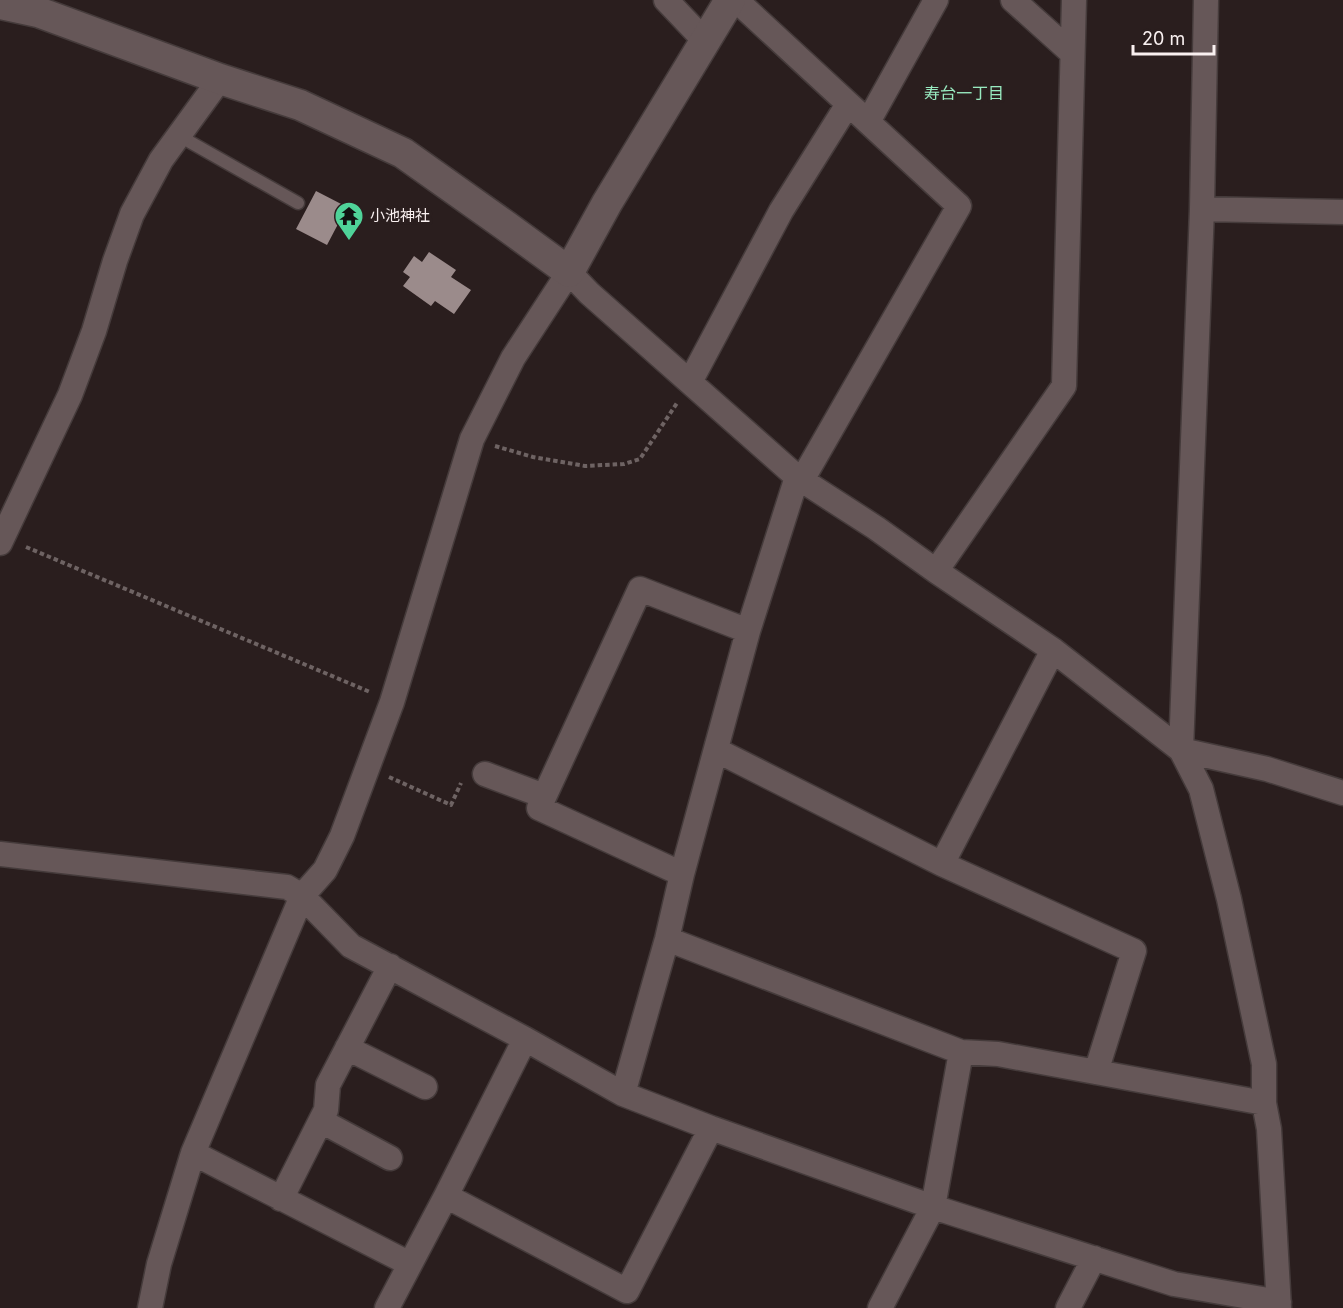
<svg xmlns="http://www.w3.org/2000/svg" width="1343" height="1308" font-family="Inter,'Noto Sans JP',sans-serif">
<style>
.building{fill:#9b8b8b}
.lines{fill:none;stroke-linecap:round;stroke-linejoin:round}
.service-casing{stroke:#453b3b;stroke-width:15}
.minor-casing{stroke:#453b3b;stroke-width:27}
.tertiary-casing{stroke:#453b3b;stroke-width:33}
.path{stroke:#6e6363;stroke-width:4;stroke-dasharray:4.5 3;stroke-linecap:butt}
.service{stroke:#665758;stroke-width:12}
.minor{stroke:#665758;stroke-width:24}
.tertiary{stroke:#665758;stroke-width:30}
.labels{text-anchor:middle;stroke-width:6;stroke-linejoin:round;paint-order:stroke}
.poi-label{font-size:15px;fill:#f9f0f0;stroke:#2a1e1e;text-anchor:start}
.neighbourhood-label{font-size:16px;fill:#98eac0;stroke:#2a1e1e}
</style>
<rect width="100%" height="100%" fill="#2a1e1e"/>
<!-- building -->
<path class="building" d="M316 191 347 207 327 245 296 229Z
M429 252 456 270 451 277 471 290 454 314 435 301 431 306 403 286 410 277 403 272 414 256 422 262Z"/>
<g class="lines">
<!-- service casing -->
<g class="service-casing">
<path id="service" d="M180 134 190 142 298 203"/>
</g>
<!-- minor casing -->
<g class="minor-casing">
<path id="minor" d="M666 0 705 41
M736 0 959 206 802 480
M1013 0 1072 53
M868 122 936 0
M1202 209 1343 212
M690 382 781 211 848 104
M0 543 70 395 94 331 115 261 132 214 161 160 220 79
M936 571 1064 386 1074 0
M716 750 942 864 1134 951 1096 1072
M1181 750 1202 209 1206 0
M1181 750 1267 769 1343 793
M485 774 544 796
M0 854 287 887 302 896 351 946 525 1039 623 1094 711 1128 933 1207 1174 1284 1279 1302
M942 864 1053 650
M682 874 539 808 640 589 748 631
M667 939 961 1052 998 1054 1264 1103
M347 1048 425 1087
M623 1094 667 939 682 874 748 631 797 477
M321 1121 390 1158
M193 1153 410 1264
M446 1196 627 1291 711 1128
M281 1199 326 1110 328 1085 390 966
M150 1308 159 1264 193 1153 302 896 325 870 342 836 392 702 472 439 513 358 569 272 589 293 797 477 876 528 936 571 1053 650 1181 750 1201 789 1229 899 1264 1064V1103L1269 1129 1279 1308
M387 1308 446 1196 525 1039
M880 1308 933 1207 961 1052
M1068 1308 1094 1258"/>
</g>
<!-- tertiary casing -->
<g class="tertiary-casing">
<path id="tertiary" d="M0 4 38 12 220 79 300 105 403 153 506 226 569 272 607 203 730 0"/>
</g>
<!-- path -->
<path class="path" d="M495 446 533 457 585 466 624 464 640 459 677 403
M26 547 370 692
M389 777 451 805 461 783"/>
<!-- service -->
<use href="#service" class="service"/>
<!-- minor -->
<use href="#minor" class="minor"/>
<!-- tertiary -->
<use href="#tertiary" class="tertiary"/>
</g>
<!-- icons -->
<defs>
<g id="temple-pin" transform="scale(1.5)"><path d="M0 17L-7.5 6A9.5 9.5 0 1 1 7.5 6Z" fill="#4fd399" stroke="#2a1e1e"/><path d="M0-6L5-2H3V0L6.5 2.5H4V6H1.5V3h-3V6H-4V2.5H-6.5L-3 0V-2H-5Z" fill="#111"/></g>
</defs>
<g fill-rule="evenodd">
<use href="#temple-pin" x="349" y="216"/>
</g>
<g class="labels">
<!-- poi labels -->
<g class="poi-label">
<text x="370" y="221">小池神社</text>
</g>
<!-- neighbourhood labels -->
<g class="neighbourhood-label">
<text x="964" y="99">寿台一丁目</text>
</g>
</g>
<!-- scale -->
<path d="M1133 45v9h81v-9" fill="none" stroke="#f9f0f0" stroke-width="3"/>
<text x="1142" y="45" font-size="18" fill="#f9f0f0" stroke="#2a1e1e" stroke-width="4.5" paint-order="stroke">20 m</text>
</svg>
